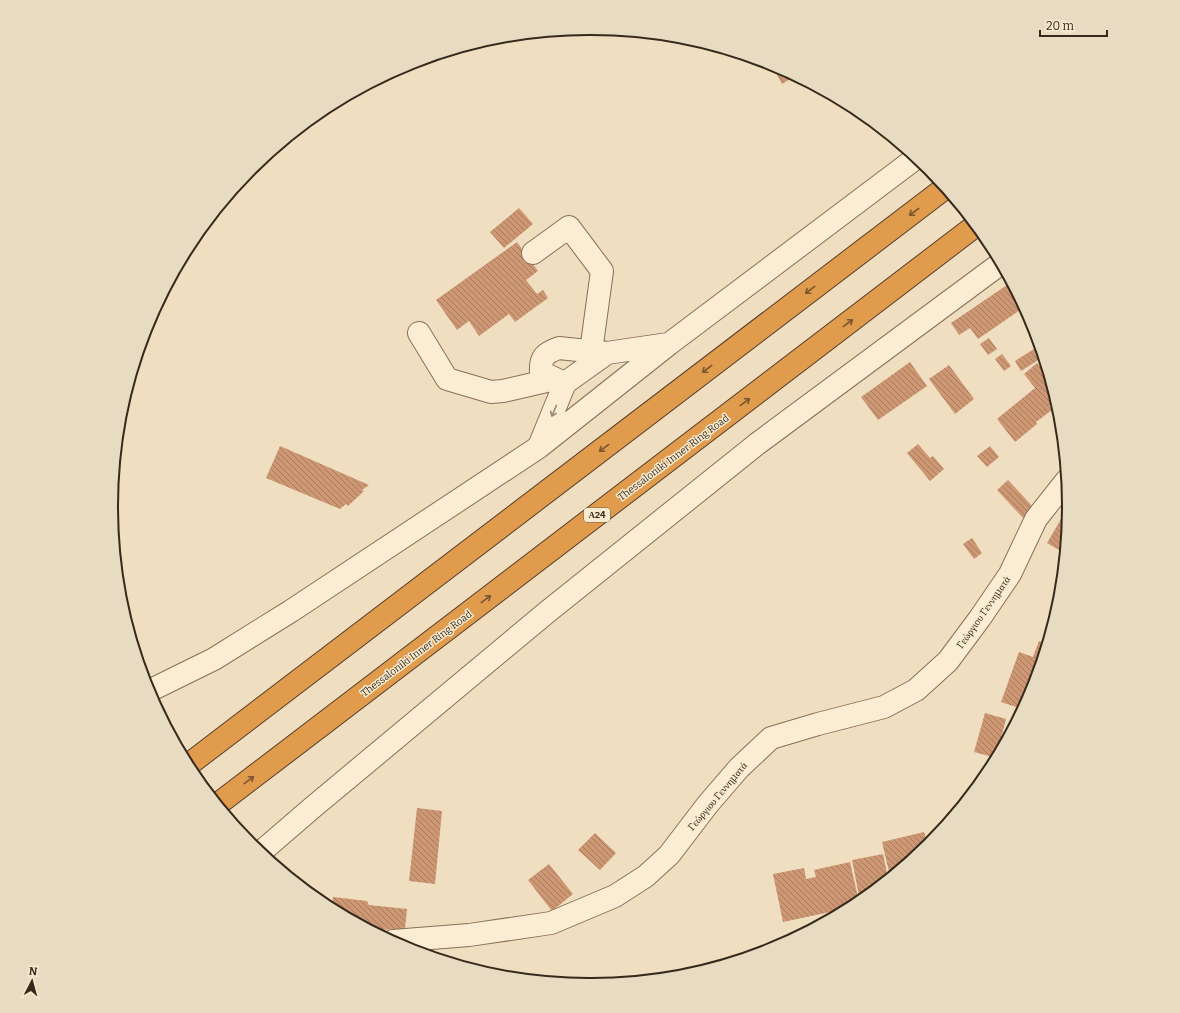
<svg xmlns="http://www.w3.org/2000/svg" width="1180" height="1013" font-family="Bitter,serif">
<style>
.building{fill:url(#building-back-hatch)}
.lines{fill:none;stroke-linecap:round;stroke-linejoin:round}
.minor-casing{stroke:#887057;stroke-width:24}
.highway-casing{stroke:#563e2c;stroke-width:24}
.minor{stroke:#faedd3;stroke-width:22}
.highway{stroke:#e19b4d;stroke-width:22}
.oneway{stroke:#7b5730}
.oneway2{stroke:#988b78}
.labels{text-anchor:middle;stroke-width:3;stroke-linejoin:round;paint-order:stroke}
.shield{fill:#f6eacf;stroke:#706352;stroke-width:1}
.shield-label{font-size:9px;font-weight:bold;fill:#37291c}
.street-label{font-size:10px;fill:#37291c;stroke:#f6eacf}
.rim{fill:none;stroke:#37291c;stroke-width:2}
</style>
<defs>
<pattern id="building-back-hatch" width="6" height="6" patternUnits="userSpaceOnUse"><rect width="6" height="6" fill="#ce9774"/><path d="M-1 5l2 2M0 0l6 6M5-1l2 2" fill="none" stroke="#a87b5e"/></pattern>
</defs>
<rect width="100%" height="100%" fill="#efdfc0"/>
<!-- building -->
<path class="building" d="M780 68 790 73 795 76 782 84 775 71Z
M519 208 533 224 504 248 490 232Z
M517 242 538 271 526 280 537 294 543 290 548 298 515 322 509 314 479 336 469 321 457 330 436 300Z
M1010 283 1032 324 1034 329 1020 310 978 339 970 328 959 335 951 323Z
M989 338 997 349 988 355 980 344Z
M1034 349 1040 359 1021 371 1015 361Z
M1002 354 1011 366 1004 371 995 359Z
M910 362 927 386 878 420 861 397Z
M1037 363 1048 377 1056 401 1049 406 1052 410 1036 422 1037 424 1015 442 997 419 1035 388 1024 374Z
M949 365 974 399 955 414 929 379Z
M918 444 930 458 933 456 944 469 930 481 907 453Z
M280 446 369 485 362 490 364 491 348 506 346 504 340 509 266 478Z
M990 446 999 457 987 467 977 456Z
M1008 480 1034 508 1023 518 997 490Z
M1068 507 1067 520 1064 553 1047 543Z
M972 538 982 553 974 559 963 544Z
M1039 641 1046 644 1032 690 1005 739 1016 707 1001 702 1019 652 1033 657Z
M985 713 1006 719 996 758 974 752Z
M417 808 442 811 435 884 409 881Z
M924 832 928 845 890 876 882 842Z
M595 833 616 853 600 870 578 850Z
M883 854 888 878 860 901 852 860Z
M850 862 859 902 849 908 783 922 773 874 804 868 806 879 816 877 814 870Z
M549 864 573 894 552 911 528 880Z
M333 897 367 901 369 905 407 909 405 929 373 930 324 904 332 906Z"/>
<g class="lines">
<!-- minor casing -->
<g class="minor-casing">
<path id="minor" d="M533 253 569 227 602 271 592 344C596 351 599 352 607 353L668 344
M419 333 447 379 491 392 503 391 555 379
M564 383 541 372C540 357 545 353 559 348L607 353
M540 444 565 383 607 353
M149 691 214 659 291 611 539 447 669 344 916 158
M261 852 312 808 546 613 757 444 1000 264
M393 941 469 935 551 923 615 896 646 876 669 855 708 804 739 768 771 738 818 724 884 707 916 690 948 661 980 618 1010 574 1036 519 1066 481"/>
</g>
<!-- highway casing -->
<g class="highway-casing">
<path id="highway" d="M188 765 945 188
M218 804 975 226"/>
</g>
<!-- minor -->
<use href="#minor" class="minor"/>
<!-- highway -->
<use href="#highway" class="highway"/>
</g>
<!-- one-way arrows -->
<defs><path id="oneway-shaft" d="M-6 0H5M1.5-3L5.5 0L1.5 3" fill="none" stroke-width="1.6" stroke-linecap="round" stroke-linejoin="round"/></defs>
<g class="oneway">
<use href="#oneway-shaft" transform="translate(914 212) rotate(143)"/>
<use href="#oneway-shaft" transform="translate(810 290) rotate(143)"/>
<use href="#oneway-shaft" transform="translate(848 323) rotate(-37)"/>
<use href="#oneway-shaft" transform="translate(707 369) rotate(143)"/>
<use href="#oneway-shaft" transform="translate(745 402) rotate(-37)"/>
<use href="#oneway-shaft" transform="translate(604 448) rotate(143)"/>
<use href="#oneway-shaft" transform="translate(486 599) rotate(-37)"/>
<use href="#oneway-shaft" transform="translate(249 780) rotate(-37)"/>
</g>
<use class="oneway2" href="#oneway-shaft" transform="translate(554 411) rotate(113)"/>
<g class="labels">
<!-- shield labels -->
<rect class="shield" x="584" y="508" width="26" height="14" rx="3"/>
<g class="shield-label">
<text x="597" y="518">Α24</text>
</g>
<!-- street labels -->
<g class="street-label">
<text transform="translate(673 457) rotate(-37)" y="4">Thessaloniki Inner Ring Road</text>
<text transform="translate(983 612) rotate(-55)" y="4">Γεώργιου Γεννηματά</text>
<text transform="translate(416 653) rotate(-37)" y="4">Thessaloniki Inner Ring Road</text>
<text transform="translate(717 796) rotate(-50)" y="4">Γεώργιου Γεννηματά</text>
</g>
</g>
<!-- crop -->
<path d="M0 0H1180V1013H0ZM589 35H591A471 471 0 0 1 1062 506V507A471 471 0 0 1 591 978H589A471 471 0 0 1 118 507V506A471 471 0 0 1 589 35Z" fill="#e7dbc1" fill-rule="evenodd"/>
<path class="rim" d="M589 35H591A471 471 0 0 1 1062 506V507A471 471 0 0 1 591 978H589A471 471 0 0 1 118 507V506A471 471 0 0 1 589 35Z"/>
<!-- north arrow -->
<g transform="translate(32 981) rotate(6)" stroke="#f6eacf" stroke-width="3" paint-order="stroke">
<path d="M0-3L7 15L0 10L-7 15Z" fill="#37291c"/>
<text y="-6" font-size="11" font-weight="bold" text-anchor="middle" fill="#37291c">N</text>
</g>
<!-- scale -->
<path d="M1040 30v6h67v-6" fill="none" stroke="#37291c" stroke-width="2"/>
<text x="1046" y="30" font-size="12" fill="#37291c" stroke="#f6eacf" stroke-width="3" paint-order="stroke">20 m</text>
</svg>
